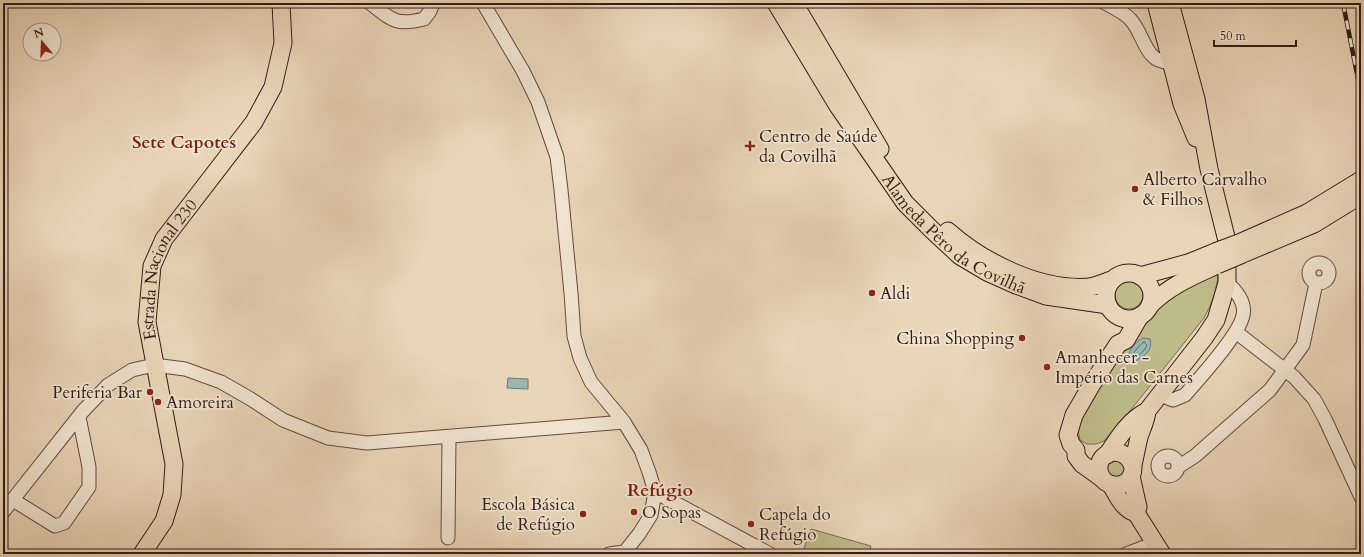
<svg xmlns="http://www.w3.org/2000/svg" width="1364" height="557" font-family="Cardo,serif">
<style>
.green{fill:#bebb89;stroke:#786c4f}
.water{fill:#97b8b2;stroke:#6f7a73}
.lines{fill:none;stroke-linecap:round;stroke-linejoin:round}
.shore{stroke:#646a64;stroke-width:1}
.minor-casing{stroke:#604b3e;stroke-width:15}
.major-casing{stroke:#321d15;stroke-width:19}
.minor{stroke:#f1e4d1;stroke-width:13}
.major{stroke:#e9d5b8;stroke-width:17}
.rail-casing{stroke:#321d15;stroke-width:4.5}
.rail{stroke:#f1e4d1;stroke-width:3;stroke-dasharray:9;stroke-linecap:butt}
.major-bridge-casing{stroke:#321d15;stroke-width:19;stroke-linecap:butt}
.major-bridge{stroke:#e9d5b8;stroke-width:17}
.poi-dot{fill:#8f2418;stroke:#f1e4d1;stroke-width:1.5}
.labels{text-anchor:middle;stroke-width:3.5;stroke-linejoin:round;paint-order:stroke}
.poi-label{font-size:17px;fill:#321d15;stroke:#f1e4d1;text-anchor:start}
.street-label{font-size:17px;fill:#321d15;stroke:#f1e4d1}
.neighbourhood-label{font-size:18px;font-weight:bold;fill:#7a1f14;stroke:#f1e4d1}
</style>
<rect width="100%" height="100%" fill="#e9d5b8"/>
<filter id="stains"><feTurbulence type="fractalNoise" baseFrequency=".005" numOctaves="4"/><feColorMatrix values="0 0 0 0 .2 0 0 0 0 .09 0 0 0 0 .02 0 0 0 .5 -.17"/></filter>
<radialGradient id="worn" r=".72"><stop offset=".6" stop-color="#630" stop-opacity="0"/><stop offset="1" stop-color="#630" stop-opacity=".3"/></radialGradient>
<!-- green -->
<path class="green" d="M1218 273C1217 290 1212 303 1204 318L1122 421 1104 441 1096 444H1087L1080 440 1078 430 1082 416 1111 368 1162 302Z
M1115 295a14 14 0 1 1 28 0a14 14 0 1 1-28 0Z
M1110 460 1124 462 1125 472 1120 477 1114 478 1108 474 1107 465Z
M811 529 871 546 869 554H802Z"/>
<!-- water -->
<path class="water" d="M1143 338 1150 339C1154 352 1140 360 1129 363 1126 352 1134 343 1143 338Z
M508 378 528 379V389L507 388Z"/>
<g class="lines">
<!-- shore -->
<path class="shore" d="M1144 342 1147 345C1145 350 1139 357 1133 357V354C1136 350 1139 345 1144 342Z"/>
<!-- minor casing -->
<g class="minor-casing">
<path id="minor" d="M370 3C392 20 395 26 424 19L430 11 433 3
M483 3 523 71 538 102 557 157 561 190 571 293 574 336 580 358 591 382 624 422 641 450 649 472 655 492 651 515 639 534 623 554
M1105 3C1114 8 1124 12 1131 20 1145 36 1145 64 1171 62
M1309 273a10 10 0 1 1 20 0a10 10 0 1 1-20 0Z
M1236 332 1294 377 1314 399 1325 419 1361 497
M1160 395 1173 400 1185 395C1199 379 1240 334 1243 315 1246 303 1236 290 1227 283
M1158 466a10 10 0 1 1 20 0a10 10 0 1 1-20 0Z
M1178 467 1195 456 1270 390 1303 345 1316 283
M655 492 770 554
M13 500 55 526 64 523 89 487V467L79 417
M3 512 83 411 108 385 132 370 154 365 185 369 221 382 249 398 283 420 328 438 367 443 624 422
M448 538 449 437
M609 554 624 552
M1126 554 1155 543"/>
</g>
<!-- major casing -->
<g class="major-casing">
<g id="major">
<path id="s1" d="M776 3 838 106 905 203 933 231 960 256 987 272 1016 285 1046 296 1108 305"/>
<path d="M794 3 880 149"/>
<path d="M1156 3 1182 104 1196 138"/>
<path d="M948 231C983 262 1040 291 1089 287 1096 286 1105 282 1112 280"/>
<path d="M1239 243 1307 213 1361 180"/>
<path d="M1245 253 1314 224 1361 195"/>
<circle cx="1129" cy="296" r="23"/>
<path d="M1140 276 1188 263 1215 252"/>
<path d="M1150 305C1171 285 1191 277 1217 265"/>
<path d="M1107 455C1118 438 1129 420 1147 411L1204 338 1216 320 1227 283V241L1209 169 1196 99 1170 3"/>
<path d="M1133 467C1127 445 1097 449 1099 470 1100 477 1104 482 1110 484 1118 487 1127 484 1131 477 1133 473 1133 469 1133 465 1135 456 1137 446 1139 437 1142 428 1146 421 1147 411"/>
<path d="M1131 476 1138 507 1136 513"/>
<path d="M1103 479 1082 464 1076 456V450L1071 444 1068 435 1074 415 1092 384 1118 344 1126 340 1140 316"/>
<path d="M1111 485C1118 497 1123 509 1136 513L1162 554"/>
<path id="s2" d="M142 554 164 521 172 495 174 464 147 322 152 266 164 239 254 122 273 87 283 43 281 3"/>
</g>
</g>
<!-- minor -->
<use href="#minor" class="minor"/>
<!-- major -->
<use href="#major" class="major"/>
<!-- rail casing -->
<g class="rail-casing">
<path id="rail" d="M1343 3 1361 94"/>
</g>
<!-- rail -->
<use href="#rail" class="rail"/>
<!-- major-bridge casing -->
<g class="major-bridge-casing">
<path id="major-bridge" d="M1215 252 1239 243
M1217 265 1243 254"/>
</g>
<!-- major-bridge -->
<use href="#major-bridge" class="major-bridge"/>
</g>
<!-- markers -->
<g class="poi-dot">
<path d="M748 140h4v4h4v4h-4v4h-4v-4h-4v-4h4z"/>
<circle cx="1135" cy="189" r="4"/>
<circle cx="872" cy="293" r="4"/>
<circle cx="1022" cy="338" r="4"/>
<circle cx="1047" cy="367" r="4"/>
<circle cx="150" cy="392" r="4"/>
<circle cx="158" cy="402" r="4"/>
<circle cx="634" cy="512" r="4"/>
<circle cx="583" cy="514" r="4"/>
<circle cx="751" cy="524" r="4"/>
</g>
<g class="labels">
<!-- poi labels -->
<g class="poi-label">
<text x="759" y="142">Centro de Saúde<tspan x="759" dy="20">da Covilhã</tspan></text>
<text x="1143" y="185">Alberto Carvalho<tspan x="1143" dy="20">&amp; Filhos</tspan></text>
<text x="880" y="299">Aldi</text>
<text x="1014" y="344" text-anchor="end">China Shopping</text>
<text x="1055" y="363">Amanhecer -<tspan x="1055" dy="20">Império das Carnes</tspan></text>
<text x="142" y="398" text-anchor="end">Periferia Bar</text>
<text x="166" y="408">Amoreira</text>
<text x="575" y="510" text-anchor="end">Escola Básica<tspan x="575" dy="20">de Refúgio</tspan></text>
<text x="642" y="518">O Sopas</text>
<text x="759" y="520">Capela do<tspan x="759" dy="20">Refúgio</tspan></text>
</g>
<!-- street labels -->
<g class="street-label">
<text dy="6" stroke="none"><textPath href="#s1" startOffset="296">Alameda Pêro da Covilhã</textPath></text>
<text dy="6" stroke="none"><textPath href="#s2" startOffset="300">Estrada Nacional 230</textPath></text>
</g>
<!-- neighbourhood labels -->
<g class="neighbourhood-label">
<text x="184" y="148">Sete Capotes</text>
<text x="660" y="496">Refúgio</text>
</g>
</g>
<!-- margin -->
<rect width="1364" height="557" fill="none" stroke="#e9d5b8" stroke-width="16"/>
<rect x="4" y="4" width="1356" height="549" fill="none" stroke="#321d15" stroke-width="2"/>
<rect x="8" y="8" width="1348" height="541" fill="none" stroke="#321d15"/>
<!-- north arrow -->
<g transform="translate(42 42) rotate(341)"><circle r="19" fill="#f1e4d1" stroke="#a59486"/>
<path d="M0-3L7 15L0 10L-7 15Z" fill="#8f2418"/>
<text y="-6" font-size="11" font-weight="bold" text-anchor="middle" fill="#321d15">N</text>
</g>
<!-- scale -->
<path d="M1214 40v6h82v-6" fill="none" stroke="#321d15" stroke-width="2"/>
<text x="1220" y="40" font-size="12" fill="#321d15" stroke="#f1e4d1" stroke-width="3" paint-order="stroke">50 m</text>
<rect width="100%" height="100%" filter="url(#stains)"/>
<rect width="100%" height="100%" fill="url(#worn)"/>
</svg>
